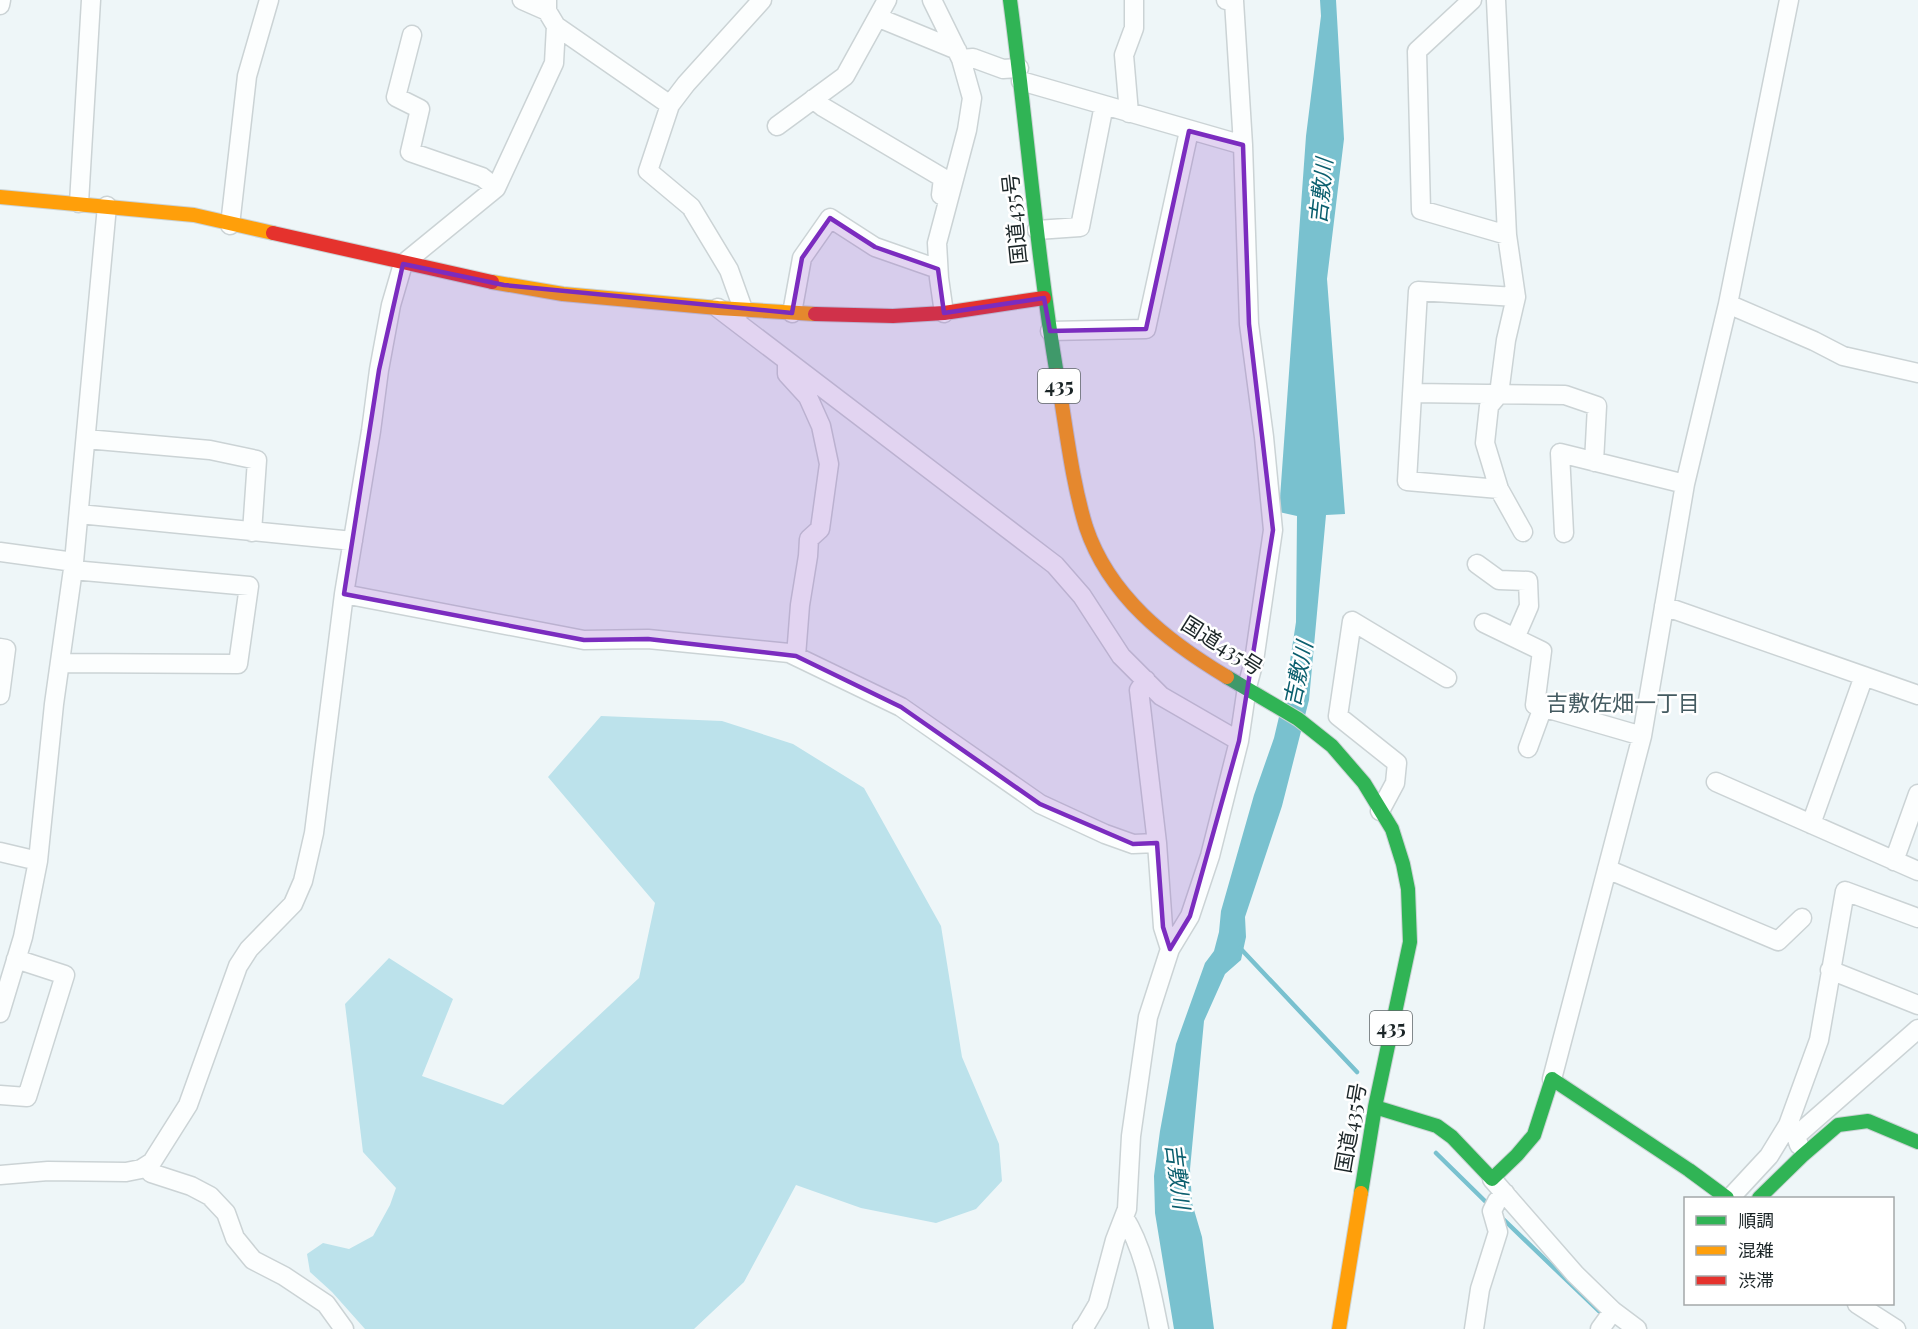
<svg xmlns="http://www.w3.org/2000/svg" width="1918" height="1329" font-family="'Playfair Display','Noto Sans JP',serif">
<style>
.green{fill:#bce2eb}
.water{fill:#79c1cf}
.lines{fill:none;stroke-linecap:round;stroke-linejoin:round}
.stream{stroke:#79c1cf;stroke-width:4.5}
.street-casing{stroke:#cbd3d5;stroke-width:21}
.fast-casing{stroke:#cbd3d5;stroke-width:16}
.slow-casing{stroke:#cbd3d5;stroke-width:16}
.jam-casing{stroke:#cbd3d5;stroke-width:16}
.street{stroke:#fcfefe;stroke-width:18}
.fast{stroke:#30b455;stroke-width:14}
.slow{stroke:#ff9f0a;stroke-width:14}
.jam{stroke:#e5322d;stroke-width:14}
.marked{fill:#7b2cbf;fill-opacity:0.2;stroke:#7b2cbf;stroke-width:4.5;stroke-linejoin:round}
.labels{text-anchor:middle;stroke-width:5;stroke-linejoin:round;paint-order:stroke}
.shield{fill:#fff;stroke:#5f6668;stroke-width:1.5}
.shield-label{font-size:20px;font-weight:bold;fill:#1b2527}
.street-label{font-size:21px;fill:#1b2527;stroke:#fff}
.water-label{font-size:22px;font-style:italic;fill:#0b5f6e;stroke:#fff}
.neighbourhood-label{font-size:22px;fill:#445b61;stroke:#fff}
</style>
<rect width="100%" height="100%" fill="#eef6f8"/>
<!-- green -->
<path class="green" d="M601 716 722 721 793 744 864 788 941 926 962 1057 999 1144 1002 1181 976 1209 936 1223 861 1208 796 1185 744 1282 694 1329H365L332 1292 310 1272 307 1254 323 1243 349 1249 373 1236 390 1205 396 1188 363 1152 345 1004 389 958 453 999 422 1076 503 1105 639 978 655 903 548 777Z"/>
<!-- water -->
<path class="water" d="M1320 0H1336L1344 139 1327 279 1345 514 1326 515 1309 700 1282 806 1245 917 1246 937 1241 960 1225 974 1204 1021 1190 1169 1192 1203 1202 1237 1214 1329H1174L1155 1213 1154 1176 1160 1131 1176 1044 1205 963 1214 951 1219 932 1221 911 1254 795 1274 738 1286 687 1296 622 1297 516 1279 512 1306 136 1321 16Z"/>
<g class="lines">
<!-- stream -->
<path class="stream" d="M1240 948 1357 1072
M1436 1153 1489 1205
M1501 1217 1603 1315"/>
<!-- street casing -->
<g class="street-casing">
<path id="street" d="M522 0 547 11
M547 0V11L556 26 670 105
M932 0 961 59 972 98 967 130 937 243 939 278 944 313
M1472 0 1417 51 1421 210 1507 235 1496 0
M0 5 1 0
M879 18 957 50
M412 35 396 97 420 109 410 152 482 177 496 188
M961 59 973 58 1003 69 1019 68
M1021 81 1243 145
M813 99 823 107 943 178 941 195
M1129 113 1124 55 1134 28V0
M777 126 845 76 887 0
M79 203 91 0
M230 225 247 76 269 0
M1037 230 1080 227 1104 105
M1516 297 1506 340 1499 394 1489 406 1485 443 1499 489 1523 532
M1728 304 1814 341 1843 356 1918 373
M718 308 1055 565 1082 596 1121 656 1161 696 1239 741
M743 309 729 270 691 207 648 171 670 105 686 84 762 0
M792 313 802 258 830 218 875 247 938 269
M1050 331 1146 329 1189 131
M787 363V374L808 397 821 426 829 464 820 529 809 539 808 556 800 605 796 656
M1412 393 1565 395 1597 406 1594 462
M86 439 210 450 257 460 252 532
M1499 489 1407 481 1418 291 1516 297 1507 235
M79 514 353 541
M1564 533 1560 453 1685 484
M0 552 74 562
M1477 564 1499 580 1528 581 1529 606 1515 638
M344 594 584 640 648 639 789 653 901 707 1040 804 1105 834 1133 844 1157 843
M1664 606 1918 695
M1484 623 1542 651 1535 705 1642 736
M0 648 6 649 0 695
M60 663 238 664 249 586 73 570
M1146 680 1139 690 1157 843 1163 927 1170 949
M1528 748 1543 707
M1716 782 1918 871
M1380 811 1395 783 1397 763 1338 716 1352 621 1447 678
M1811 824 1864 676
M0 852 38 861
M1894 861 1918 794
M1607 869 1778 941 1802 918
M1830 970 1918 1005
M0 1013 23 937 38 861 54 704 74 562 107 206
M1552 1079 1642 736 1685 484 1728 304 1789 0
M0 1095 27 1097 65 975 16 959
M1796 1136 1788 1125 1819 1040 1845 891 1918 918
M1799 1145 1796 1136 1918 1029
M146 1166 151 1173 191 1186 210 1196 226 1213 235 1238 253 1260 284 1276 326 1304 344 1329
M0 1175 48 1171 126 1172 141 1169 152 1162 188 1105 238 966 249 949 293 904 303 881 314 833 344 594 371 431 379 370 391 305 403 264 496 188 554 63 556 26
M1492 1179 1575 1274 1613 1311 1637 1329
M1730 1198 1769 1156 1788 1125
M1124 1217C1145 1251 1151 1291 1159 1329
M1857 1304 1896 1329
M1082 1329 1085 1326 1098 1304 1115 1240 1127 1209 1131 1136 1148 1017 1170 949 1190 916 1210 856 1239 741 1247 687 1254 661 1273 530 1264 437 1249 324 1243 145 1234 1 1226 0
M1474 1329 1480 1289 1498 1232 1492 1211 1497 1201 1505 1193
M1600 1329 1613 1311"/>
</g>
<!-- fast casing -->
<g class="fast-casing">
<path id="fast" d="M1010 0C1027 125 1036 250 1057 375
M1227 677 1298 719 1332 746 1364 783 1392 829 1403 864 1408 889 1410 942 1375 1107 1361 1193
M1375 1107 1437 1126 1452 1137 1492 1179 1517 1155 1534 1135 1552 1079 1689 1170 1727 1198
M1759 1198 1802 1156 1838 1125 1868 1121 1918 1142"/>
</g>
<!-- slow casing -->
<g class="slow-casing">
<path id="slow" d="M0 197 194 215 273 233
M492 282 563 294 718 308 815 314
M1057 375C1066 425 1071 478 1086 527 1109 596 1167 641 1227 677
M1339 1329 1361 1193"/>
</g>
<!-- jam casing -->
<g class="jam-casing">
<path id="jam" d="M273 233 492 282
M815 314 893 316 944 313 1044 298"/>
</g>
<!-- street -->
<use href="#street" class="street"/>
<!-- fast -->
<use href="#fast" class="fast"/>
<!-- slow -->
<use href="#slow" class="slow"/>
<!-- jam -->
<use href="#jam" class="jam"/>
</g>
<!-- marked area -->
<path class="marked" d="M1189 131 1243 145 1249 324 1273 530 1239 741 1190 916 1170 949 1163 927 1157 843 1133 844 1040 804 901 707 796 656 648 639 584 640 344 594 379 370 403 264 504 285 792 313 802 258 830 218 875 247 938 269 944 313 1044 298 1050 331 1146 329Z"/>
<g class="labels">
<!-- shield labels -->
<g class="shield">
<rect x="1038" y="369" width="42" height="34" rx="4.5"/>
<rect x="1370" y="1011" width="42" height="34" rx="4.5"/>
</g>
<g class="shield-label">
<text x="1059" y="393">435</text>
<text x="1391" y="1035">435</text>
</g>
<!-- street labels -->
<g class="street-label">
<text transform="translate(1015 219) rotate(-96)" y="7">国道435号</text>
<text transform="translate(1222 646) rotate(32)" y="7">国道435号</text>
<text transform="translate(1351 1128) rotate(-80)" y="7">国道435号</text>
</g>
<!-- water labels -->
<g class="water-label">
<text transform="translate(1321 191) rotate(-84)" y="8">吉敷川</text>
<text transform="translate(1298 674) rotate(-78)" y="8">吉敷川</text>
<text transform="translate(1178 1176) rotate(83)" y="8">吉敷川</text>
</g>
<!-- neighbourhood labels -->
<g class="neighbourhood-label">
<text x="1623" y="711">吉敷佐畑一丁目</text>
</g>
</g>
<!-- legend -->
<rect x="1684" y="1197" width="210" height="108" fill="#ffffff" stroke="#a4a8a9" stroke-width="1.5"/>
<rect x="1696" y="1216" width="30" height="9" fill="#30b455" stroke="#a4a8a9" stroke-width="1.5"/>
<text x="1738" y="1227" font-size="18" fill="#1b2527">順調</text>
<rect x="1696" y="1246" width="30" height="9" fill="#ff9f0a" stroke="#a4a8a9" stroke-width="1.5"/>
<text x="1738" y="1257" font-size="18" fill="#1b2527">混雑</text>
<rect x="1696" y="1276" width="30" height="9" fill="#e5322d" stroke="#a4a8a9" stroke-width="1.5"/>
<text x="1738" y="1287" font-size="18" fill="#1b2527">渋滞</text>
</svg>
